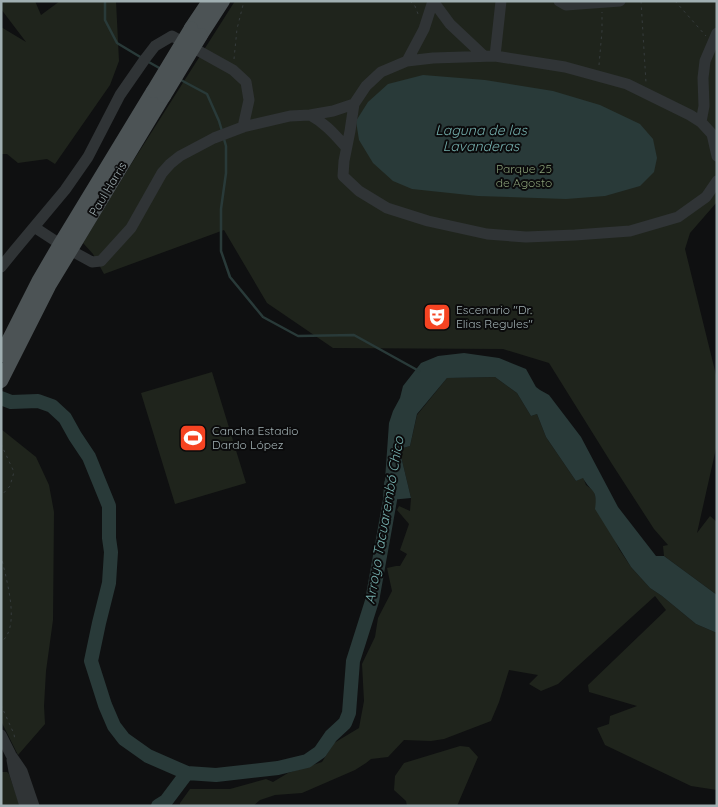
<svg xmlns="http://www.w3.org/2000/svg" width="718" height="807" font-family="Quicksand,sans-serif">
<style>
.green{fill:#1f241c}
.water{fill:#293a39}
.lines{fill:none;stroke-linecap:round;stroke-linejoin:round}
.stream{stroke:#293a39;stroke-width:2.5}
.river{stroke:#293a39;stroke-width:14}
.path{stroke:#363c3d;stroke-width:1;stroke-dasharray:2.5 4;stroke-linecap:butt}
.minor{stroke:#303436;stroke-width:11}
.major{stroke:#4c5355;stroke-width:14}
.major-bridge{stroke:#4c5355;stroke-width:14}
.labels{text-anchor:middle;stroke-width:4;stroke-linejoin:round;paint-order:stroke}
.park-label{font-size:12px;fill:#889e76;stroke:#0b0b0c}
.street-label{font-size:12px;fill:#a0afb2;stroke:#0b0b0c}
.poi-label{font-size:12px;fill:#a0afb2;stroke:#0b0b0c;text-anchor:start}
.water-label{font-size:14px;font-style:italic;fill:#75afad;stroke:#0b0b0c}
</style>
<rect width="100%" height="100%" fill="#0f1011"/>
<!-- green -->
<path class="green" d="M1 1H35L41 15 60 1H116L119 61 110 85 55 164 47 159 18 163 7 154H1V27L26 42 1 9Z
M235 1H717V202L690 233 685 249 717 379V444L697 533 710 516 717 522V595L664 556 663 546 668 545 654 529 612 464 549 363 503 349 333 348 267 303 224 230 104 274 93 254 83 243 130 166Z
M212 372 246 483 175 504 141 393Z
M495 377 517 393 531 416 537 414 546 437 576 481 583 477 586 485 594 491 596 500 619 549 631 567 650 588 662 596 696 624 717 633V790L691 786 605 745 597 728 609 724 610 716 637 706 589 692 588 685 666 610 655 596 558 684 541 691 529 684 538 675 509 670 499 702 491 721 444 739 431 741 404 740 388 757 371 759 366 763 355 770 302 793 275 795 260 800 253 806H180V803L190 789H230L266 779 273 782 288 773 322 762 334 743 359 728 364 701 362 664 375 637 378 618 392 591 387 568 396 566H400L407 554 400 550 409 524 397 510 399 506 410 511 411 498 400 452 403 448 410 446 417 415 447 378Z
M1 429 36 457 49 485 54 512 53 620 46 671 44 706 45 724 18 755 1 721Z
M460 746 469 747 478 757 457 806H407L406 801 394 790 395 776 404 763Z
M1 772H7L9 774 20 806H1Z"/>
<!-- water -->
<path class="water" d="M423 75 485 80 553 91 600 105 640 124 653 139 657 158 654 172 640 186 605 196 566 199 478 196 412 189 393 181 373 163 359 140 356 121 368 102 388 84Z
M464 353 499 358 526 369 536 387 540 390 549 395 581 437 618 507 656 556H664L717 595V633L696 624 662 596 650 588 631 567 595 509C598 488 591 493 583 478L576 481 546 437 537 414 531 416 517 393 495 377 447 378 417 414 410 446 403 448 400 452 411 498 390 500 384 494 389 423 393 411 400 398 403 386 421 363 438 356Z"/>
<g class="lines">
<!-- stream -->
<path class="stream" d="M105 1V20L117 43 142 58
M147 61 161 69
M179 79 207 94 219 121 222 131
M224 139 226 146V173L221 209V251L230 277 263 317 298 336 354 335 419 371"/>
<!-- river -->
<path class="river" d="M1 398 11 402 38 401 52 406 65 418 75 436 89 457 109 506V538L111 552 109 583 99 623 91 661 105 705 114 726 124 739 148 756 187 773 216 775 278 768 307 761 320 752 331 736 345 723 349 713 353 661 372 601 390 500 391 484
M158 806 166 801 187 773"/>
<!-- path -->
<path class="path" d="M410 1 415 6 418 14
M641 1 646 83
M675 1 706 36
M234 59 237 29 244 1
M599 65 602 31V12
M1 444 14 472 10 486 1 496
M1 555C5 576 22 627 1 642
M1 705 14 734 15 741"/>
<!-- minor -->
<path class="minor" d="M433 1 450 24 484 56
M559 1 566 5 620 1
M495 56 501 1
M407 61 424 29 433 1
M310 115C325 123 335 135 346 147
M701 122 704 106 703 78 705 61 717 33
M717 156 712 134 701 122 690 115 627 84 565 67 495 56 433 58 407 61 381 72 366 86 354 104 350 131 344 161 343 176 359 191 387 208 428 221 487 234 526 237 575 235 630 231 678 217 706 197 717 181
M34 227 60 244
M70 250 92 262 101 261 131 228 162 173 170 164 180 156 214 138 243 127 290 116 310 115 333 111 354 104
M1 267 14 251 65 190 88 157 120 95 145 59 155 46 172 36 233 70 246 82 249 100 243 127
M1 735 11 755 22 771 34 806
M12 760 14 771 25 806"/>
<!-- major -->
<path class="major" d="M191 28 209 1
M201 35 223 1
M1 355 39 280 60 244 153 91
M1 381 49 286 164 96"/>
<!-- major-bridge -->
<path class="major-bridge" d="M153 91 191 28
M164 96 201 35"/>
</g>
<!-- icons -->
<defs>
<g id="theatre-square" transform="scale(1.4375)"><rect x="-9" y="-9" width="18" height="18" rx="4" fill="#f64422" stroke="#0b0b0c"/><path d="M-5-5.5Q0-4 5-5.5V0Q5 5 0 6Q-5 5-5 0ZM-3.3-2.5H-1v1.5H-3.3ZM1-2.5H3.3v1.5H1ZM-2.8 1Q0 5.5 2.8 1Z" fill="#fff"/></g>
<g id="stadium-square" transform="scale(1.4375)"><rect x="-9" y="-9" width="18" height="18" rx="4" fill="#f64422" stroke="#0b0b0c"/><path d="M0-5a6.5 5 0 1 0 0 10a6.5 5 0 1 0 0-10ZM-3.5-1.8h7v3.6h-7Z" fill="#fff"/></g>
</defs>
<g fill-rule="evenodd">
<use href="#theatre-square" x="437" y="317"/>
<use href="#stadium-square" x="193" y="438"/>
</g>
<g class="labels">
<!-- park labels -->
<g class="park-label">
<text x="524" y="173">Parque 25<tspan x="524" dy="14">de Agosto</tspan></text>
</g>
<!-- street labels -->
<g class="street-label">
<text transform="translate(108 189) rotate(-59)" y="4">Paul Harris</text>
</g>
<!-- poi labels -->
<g class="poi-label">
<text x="456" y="314">Escenario "Dr.<tspan x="456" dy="14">Elias Regules"</tspan></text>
<text x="212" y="435">Cancha Estadio<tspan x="212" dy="14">Dardo López</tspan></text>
</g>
<!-- water labels -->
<g class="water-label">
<text x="481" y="135">Laguna de las<tspan x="481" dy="16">Lavanderas</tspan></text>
<text transform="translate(384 520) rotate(-80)" y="5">Arroyo Tacuarembó Chico</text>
</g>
</g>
<!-- border -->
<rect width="718" height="807" fill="none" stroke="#a0afb2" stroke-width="5"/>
</svg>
